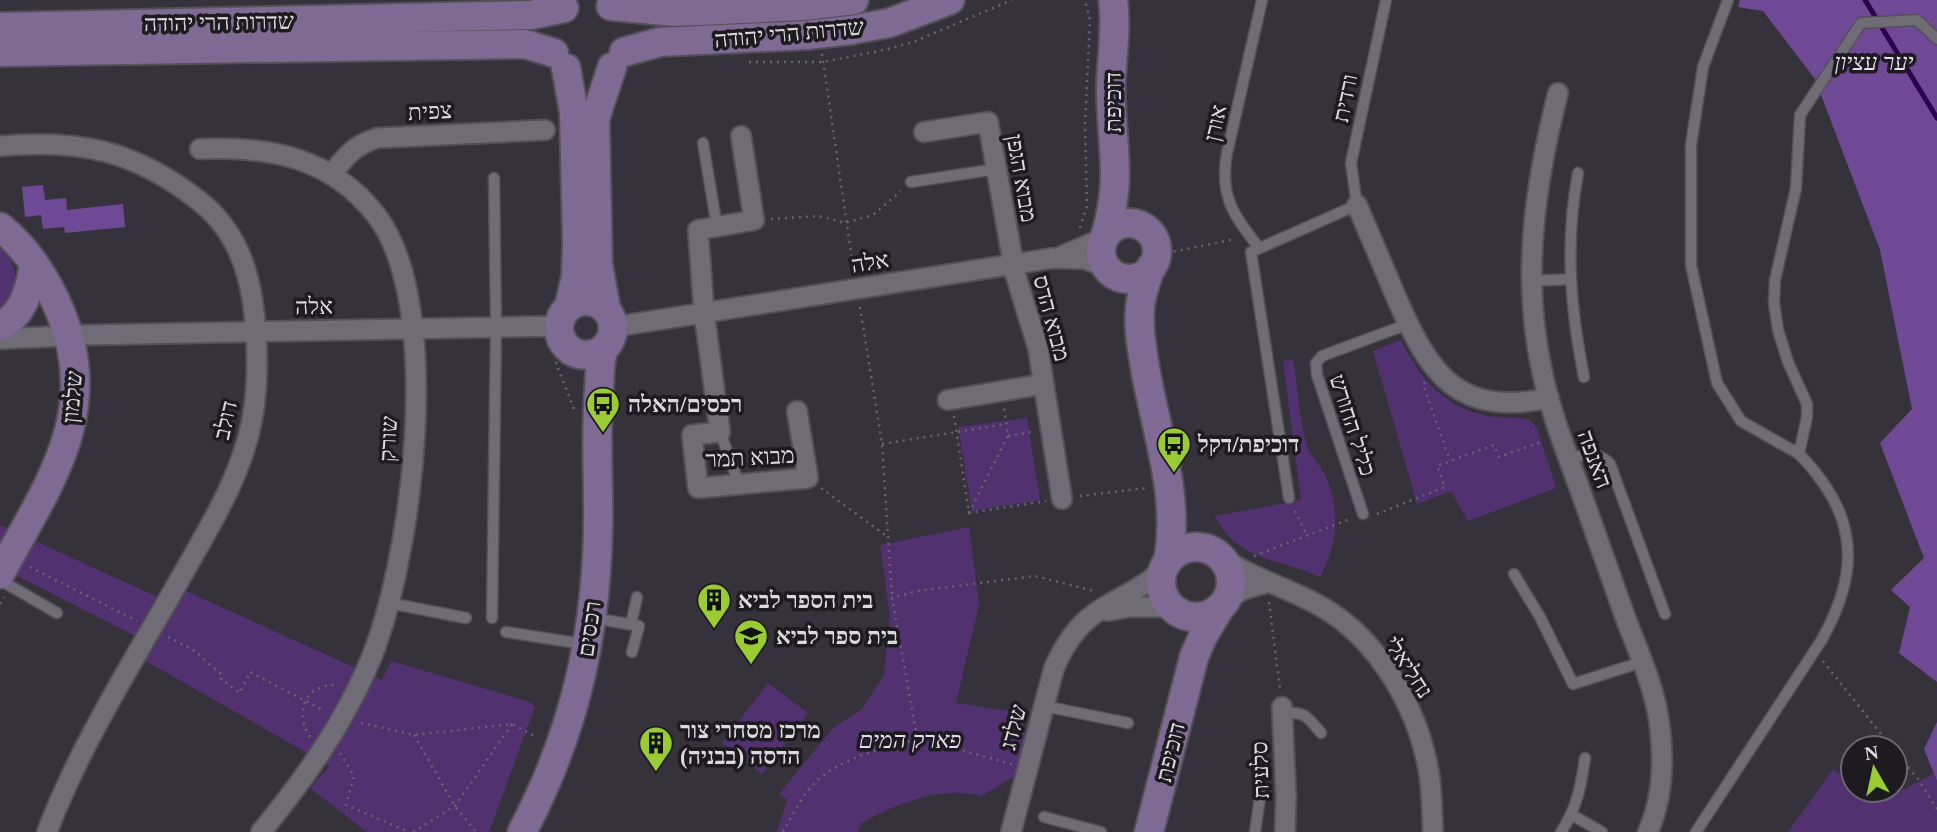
<svg xmlns="http://www.w3.org/2000/svg" width="1937" height="832" font-family="'Times New Roman','Noto Sans Hebrew',serif">
<style>
.green{fill:#523171}
.forest{fill:#704996}
.lines{fill:none;stroke-linecap:round;stroke-linejoin:round}
.stream{stroke:#2c004a;stroke-width:5}
.lane-casing{stroke:#535057;stroke-width:13}
.street-casing{stroke:#535057;stroke-width:23}
.secondary-casing{stroke:#535057;stroke-width:32}
.path{stroke:#69656d;stroke-width:2.5;stroke-dasharray:2 5;stroke-linecap:butt}
.lane{stroke:#706c76;stroke-width:10}
.street{stroke:#706c76;stroke-width:19}
.secondary{stroke:#7f6a94;stroke-width:28}
.labels{text-anchor:middle;stroke-width:7;stroke-linejoin:round;paint-order:stroke}
.street-label{font-size:23px;fill:#dcdadf;stroke:#1d1b1f}
.park-label{font-size:23px;font-style:italic;fill:#e6ddf3;stroke:#1d1b1f}
.poi-label{font-size:23px;font-weight:bold;fill:#dcdadf;stroke:#1d1b1f;text-anchor:start}
</style>
<rect width="100%" height="100%" fill="#36323b"/>
<!-- green -->
<path class="green" d="M0 249C22 264 18 293 0 309Z
M1401 340C1419 378 1445 408 1488 416 1502 419 1518 416 1531 421L1537 428 1556 488 1468 521 1451 491 1417 504 1373 351Z
M1293 360C1298 388 1299 419 1307 446 1310 455 1319 464 1324 473 1341 508 1338 544 1320 577 1279 558 1237 561 1215 516L1301 500 1283 361Z
M1027 418 1040 500 972 511 958 427Z
M0 525 177 606 186 591 382 680 391 661 530 702 535 707 489 832H367L310 788 330 766 146 661 145 641 0 567Z
M969 527 979 604 956 703 1022 713 1028 768 981 796C941 785 896 804 861 823L858 832H777L787 800 779 794 833 728 862 709 884 675 890 616 880 545Z
M768 683 808 713 762 774 722 743Z
M1833 769 1853 783V790H1863L1881 802 1934 773 1937 781V832H1788Z"/>
<!-- forest -->
<path class="forest" d="M1740 0H1937V682L1899 653 1910 607 1891 590 1924 558 1880 443 1912 409 1880 250 1815 79 1763 11 1738 7Z
M43 185 45 200 66 198 67 210 123 204 125 227 65 233 64 227 43 229 41 215 25 217 22 187Z
M1937 722V781L1924 749Z"/>
<g class="lines">
<!-- stream -->
<path class="stream" d="M1865 0 1937 118"/>
<!-- lane casing -->
<g class="lane-casing">
<path id="lane" d="M1728 0 1703 67 1691 145V265L1717 383 1741 421 1799 454 1807 417V404L1788 362 1778 330 1774 303 1775 280 1796 188 1800 115 1861 23 1917 20 1937 39
M703 143 717 227
M1578 173C1565 242 1570 308 1584 377
M911 182 996 169
M1259 248C1234 215 1219 197 1227 153L1262 0
M1532 281 1570 279
M720 432 739 484
M1569 459C1585 454 1597 450 1610 464L1665 614
M1289 498 1251 252 1357 205 1351 163 1386 0
M1363 514 1317 375 1316 363 1322 356 1408 324
M1514 574 1540 617 1573 684 1642 662
M0 580 57 613
M389 603 466 618
M492 618 496 327 494 178
M594 618 639 626 632 652
M631 624 637 597
M506 632 583 644
M1044 706 1128 723
M1282 714C1304 710 1308 717 1321 733
M1572 815 1602 832
M1044 817 1101 832
M1255 832 1261 790
M1561 832C1577 808 1581 786 1585 758
M1696 832 1821 641C1850 590 1861 539 1826 487 1817 474 1807 460 1794 450"/>
</g>
<!-- street casing -->
<g class="street-casing">
<path id="street" d="M1558 93C1535 184 1521 277 1542 371 1550 410 1565 449 1579 487 1595 532 1611 577 1627 622 1640 655 1656 692 1660 728 1664 762 1662 800 1648 832
M924 132 988 122 1015 273 1038 348 1062 499
M741 136 754 220 698 230 704 312 720 432 692 435 698 488 808 478 797 411
M0 146C79 139 134 150 198 200 232 226 247 262 253 304 258 343 259 382 252 420 241 478 208 529 180 579 133 662 81 743 47 832
M200 149C269 146 331 157 376 215 446 305 412 568 367 668 340 729 303 781 261 832
M331 175C347 155 353 146 377 138L545 130
M1357 205C1370 236 1384 268 1397 299 1430 375 1458 417 1549 398
M1064 255 1104 238
M613 327 1053 258 1085 259 1106 267
M0 339 85 335 559 326
M948 400 1044 384
M1221 557C1253 579 1289 588 1322 607 1379 640 1418 708 1429 773 1432 792 1432 813 1433 832
M1225 602 1242 590 1266 583
M1108 611 1130 607H1172
M1282 707 1286 796 1285 832
M1011 832 1054 668C1064 646 1076 626 1097 612 1120 596 1147 587 1165 566"/>
</g>
<!-- secondary casing -->
<g class="secondary-casing">
<path id="secondary" d="M611 6 676 12 804 6 854 0
M0 27 531 15 564 8
M0 52 525 44 554 53
M624 52 660 42 807 35 851 30 889 23 950 0
M566 68 574 112 577 243 576 276 569 307
M1101 251a28 28 0 1 1 56 0a28 28 0 1 1-56 0Z
M0 227C26 248 46 278 59 309 104 412 47 486 0 574
M1106 234C1111 215 1115 195 1115 175 1115 144 1110 113 1111 82 1112 54 1117 28 1113 0
M1151 267C1146 281 1141 294 1140 308 1138 326 1141 344 1144 361 1154 428 1181 493 1168 561
M559 328a27 27 0 1 1 54 0a27 27 0 1 1-54 0Z
M606 309 598 264 595 119 612 67
M0 326C24 315 30 288 34 264
M1161 582a35 35 0 1 1 70 0a35 35 0 1 1-70 0Z
M522 832C573 736 596 638 598 529 599 483 595 436 599 390 600 376 599 361 604 348
M1149 832 1194 657 1203 636 1221 606"/>
</g>
<!-- path -->
<path class="path" d="M822 54 854 273
M749 62H822L884 50 913 42 1012 0
M771 219 819 216 845 223 873 215 901 191
M1080 228 1087 206 1085 124 1090 20 1085 0
M1167 253 1235 239
M860 307 882 444 892 598
M1425 382 1423 384 1450 461
M574 409 556 363 577 361
M954 416 969 513 1046 501
M1008 436 1032 432
M882 444 1006 424
M821 488 889 538
M1080 496 1146 488
M1295 511 1307 536
M969 513 1008 436 1004 407
M1377 514 1445 487 1437 466 1494 445 1499 457 1544 441
M1254 556 1350 519
M30 567 137 621
M1269 602 1280 689
M0 604 4 597
M168 637 195 651 223 676 221 679 240 693 250 672 325 711
M1823 661 1892 748
M361 723 414 735 512 724 538 738
M414 735 455 806 476 832
M310 737C299 721 299 695 320 688 327 685 330 684 337 686
M1895 751 1918 779 1937 809
M340 753 354 776 346 805 409 832
M1012 764 920 739 916 731 892 598 917 591 1035 576 1094 591
M413 832 455 806 512 724
M783 832C794 813 805 788 824 775 850 756 888 745 920 739"/>
<!-- lane -->
<use href="#lane" class="lane"/>
<!-- street -->
<use href="#street" class="street"/>
<!-- secondary -->
<use href="#secondary" class="secondary"/>
</g>
<!-- icons -->
<defs>
<g id="bus-pin" transform="scale(1.75)"><path d="M0 17L-7.5 6A9.5 9.5 0 1 1 7.5 6Z" fill="#9bcb33" stroke="#1d1b1f"/><path d="M-5-6H5V4H4V6H2V4H-2V6H-4V4H-5ZM-3.5-4V0h7V-4ZM-3.5 1.2v1.5H-2V1.2ZM2 1.2v1.5H3.5V1.2Z" fill="#111"/></g>
<g id="building-pin" transform="scale(1.75)"><path d="M0 17L-7.5 6A9.5 9.5 0 1 1 7.5 6Z" fill="#9bcb33" stroke="#1d1b1f"/><path d="M-4-6H4V6H1V3H-1V6H-4ZM-2.5-4.3h1.7v1.8h-1.7ZM.8-4.3h1.7v1.8H.8ZM-2.5-1h1.7V.8h-1.7ZM.8-1h1.7V.8H.8Z" fill="#111"/></g>
<g id="school-pin" transform="scale(1.75)"><path d="M0 17L-7.5 6A9.5 9.5 0 1 1 7.5 6Z" fill="#9bcb33" stroke="#1d1b1f"/><path d="M0-5L7-2L0 1L-7-2ZM-4 1L0 2.5L4 1V4Q0 6-4 4Z" fill="#111"/></g>
</defs>
<g fill-rule="evenodd">
<use href="#bus-pin" x="603" y="404"/>
<use href="#bus-pin" x="1174" y="444"/>
<use href="#building-pin" x="714" y="600"/>
<use href="#school-pin" x="751" y="636"/>
<use href="#building-pin" x="656" y="743"/>
</g>
<g class="labels">
<!-- street labels -->
<g class="street-label">
<text transform="translate(219 22) rotate(-1)" y="8">שדרות הרי יהודה</text>
<text transform="translate(789 33) rotate(-5)" y="8">שדרות הרי יהודה</text>
<text transform="translate(1345 98) rotate(-78)" y="8">ורדית</text>
<text transform="translate(1113 102) rotate(-90)" y="8">דוכיפת</text>
<text transform="translate(430 111) rotate(-3)" y="8">צפית</text>
<text transform="translate(1215 123) rotate(-77)" y="8">אורן</text>
<text transform="translate(1022 178) rotate(80)" y="8">מבוא הגפן</text>
<text transform="translate(870 262) rotate(-9)" y="8">אלה</text>
<text transform="translate(314 306) rotate(-1)" y="8">אלה</text>
<text transform="translate(1052 318) rotate(75)" y="8">מבוא הדס</text>
<text transform="translate(72 397) rotate(-85)" y="8">שלמון</text>
<text transform="translate(225 420) rotate(-77)" y="8">דולב</text>
<text transform="translate(1353 425) rotate(72)" y="8">כליל החורש</text>
<text transform="translate(388 439) rotate(-87)" y="8">שורק</text>
<text transform="translate(750 457) rotate(-3)" y="8">מבוא תמר</text>
<text transform="translate(1595 459) rotate(70)" y="8">האנפה</text>
<text transform="translate(589 629) rotate(-82)" y="8">רכסים</text>
<text transform="translate(1409 667) rotate(57)" y="8">נחליאלי</text>
<text transform="translate(1013 727) rotate(-75)" y="8">שלדג</text>
<text transform="translate(1170 752) rotate(-76)" y="8">דוכיפת</text>
<text transform="translate(1260 770) rotate(-92)" y="8">סלעית</text>
</g>
<!-- park labels -->
<g class="park-label">
<text x="1874" y="70">יער עציון</text>
<text x="910" y="748">פארק המים</text>
</g>
<!-- poi labels -->
<g class="poi-label">
<text x="628" y="412">רכסים/האלה</text>
<text x="1198" y="452">דוכיפת/דקל</text>
<text x="738" y="608">בית הספר לביא</text>
<text x="776" y="644">בית ספר לביא</text>
<text x="680" y="738">מרכז מסחרי צור<tspan x="680" dy="26">הדסה (בבניה)</tspan></text>
</g>
</g>
<!-- north arrow -->
<g transform="translate(1874 769) rotate(351)"><circle r="33" fill="#1d1b1f" stroke="#69676c" stroke-width="2"/>
<path d="M0-5L12 26L0 18L-12 26Z" fill="#9bcb33"/>
<text y="-10" font-size="19" font-weight="bold" text-anchor="middle" fill="#dcdadf">N</text>
</g>
</svg>
